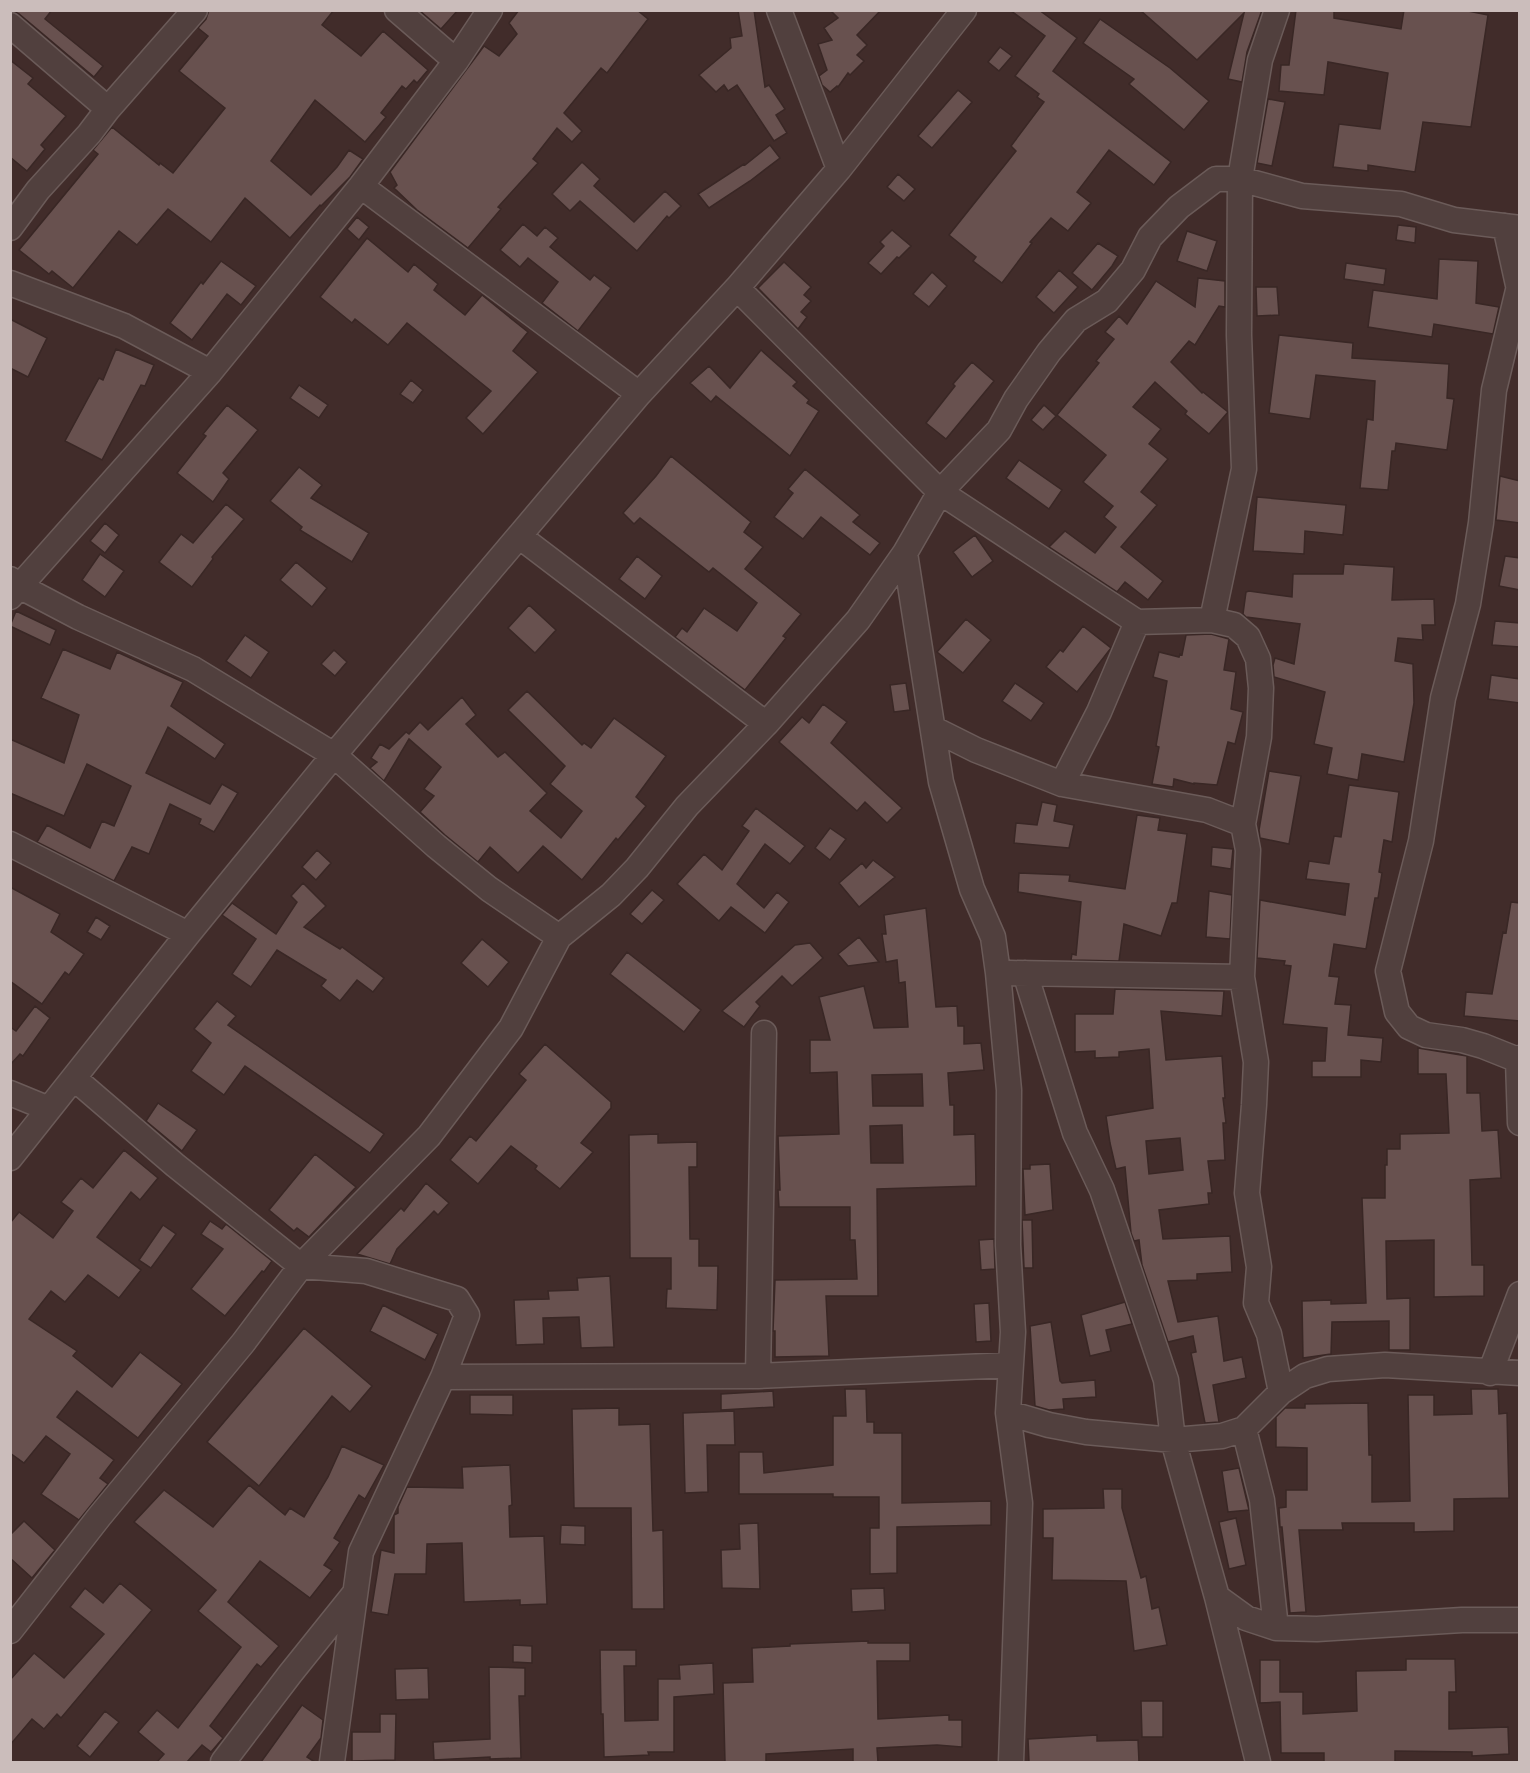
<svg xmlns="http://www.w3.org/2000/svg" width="1530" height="1773" font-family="Karla,sans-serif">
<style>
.building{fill:#68514f;stroke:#392725;stroke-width:1.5;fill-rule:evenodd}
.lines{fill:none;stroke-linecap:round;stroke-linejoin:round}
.minor-casing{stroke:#6b5b59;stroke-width:27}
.minor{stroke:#51403e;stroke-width:24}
</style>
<rect width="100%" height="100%" fill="#412c2a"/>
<!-- building -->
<path class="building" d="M52 10 45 19 103 66 94 77 19 14 11 10Z
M209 10H334L322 25 361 56 383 31 428 70 417 83 414 80 406 89 402 86 381 113 386 117 365 142 315 100 271 161 311 195 337 167 349 150 363 159 350 177 321 206 320 205 290 238 245 198 211 242 168 209 137 245 119 231 73 288 52 271 49 274 19 250 98 154 93 150 112 127 159 165 160 163 173 173 225 108 179 71 208 36 198 28 206 19Z
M419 10H458L441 29Z
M519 10H637L648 19 607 73 601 68 564 113 582 131 572 142 557 128 533 159 538 163 498 207 501 209 468 248 417 210 394 188 397 185 390 172 484 46 499 56 517 34 509 23Z
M738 10H754L765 87 769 85 785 109 776 115 787 133 774 141 737 85 728 91 724 85 716 92 699 75 731 48 730 38 742 36Z
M830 10H881L857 35 867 45 857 55 864 61 850 75 848 73 838 87 837 86 830 92 822 85 819 76 827 70 818 44 832 40 824 28 838 18Z
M1010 10H1039L1077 38 1053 71 1171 162 1154 185 1109 150 1077 192 1091 203 1068 231 1051 218 1030 242 1032 243 1002 283 973 261 976 257 949 235 1016 151 1011 146 1044 102 1037 97 1039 94 1015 76 1045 36Z
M1140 10H1262L1247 52 1242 82 1228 79 1244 13 1197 60Z
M1296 10H1334V18L1401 29 1404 10H1463L1488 15 1471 127 1423 122 1415 172 1368 165V171L1333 167 1339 124 1380 129 1388 73 1328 62 1324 95 1279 91 1281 65H1289Z
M1100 19 1170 68 1209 101 1184 130 1129 84 1134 79 1083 43Z
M1000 47 1012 56 999 71 988 62Z
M10 60 33 78 28 84 66 116 41 145 45 149 27 171 10 157Z
M958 90 972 102 932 148 918 136Z
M1268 99 1285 102 1272 166 1257 163Z
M770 145 780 158 750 181 709 208 698 194 744 164 745 165Z
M582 162 600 179 594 186 634 222 665 191 681 206 669 218 667 216 637 251 580 201 570 211 552 194Z
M898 174 915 189 904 201 887 187Z
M357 217 369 227 359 240 347 229Z
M523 224 537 236 545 227 558 238 550 247 590 280 594 275 611 288 578 331 542 303 558 282 528 258 520 267 500 250Z
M1398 225 1416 227 1415 243 1396 240Z
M892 230 911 246 899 258 897 257 881 274 868 263 884 246 880 242Z
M1187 231 1217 241 1207 271 1177 261Z
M367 238 408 272 414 264 438 284 434 290 465 315 482 295 528 332 513 351 538 372 483 434 466 418 491 391 407 323 388 345 355 319 352 323 320 297Z
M1098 243 1118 256 1112 266 1092 290 1072 273Z
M1439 259 1478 261 1476 303 1499 307 1493 334 1434 324 1432 337 1368 327 1373 290 1437 299Z
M221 261 256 286 241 305 227 294 192 340 170 323 201 282 203 284Z
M784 262 811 287 804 295 811 301 801 312 807 317 798 329 758 288Z
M1346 263 1386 269 1384 285 1344 279Z
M1059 270 1078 287 1054 313 1036 297Z
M932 272 947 286 929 307 913 294Z
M1198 278 1225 281V307L1219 306 1195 345 1189 341 1171 362 1202 393 1203 392 1228 412 1209 434 1185 414 1187 411 1155 382 1133 407 1161 429 1149 444 1168 459 1141 492 1157 505 1121 547 1163 581 1148 600 1125 582 1117 592 1049 547 1065 531 1095 553 1116 527 1104 517 1113 506 1083 482 1106 455 1057 415 1099 363 1096 361 1114 339 1105 332 1119 316 1127 324 1156 281 1195 307Z
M1256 287H1277L1279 315 1257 316Z
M10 319 47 338 28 377 10 368Z
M1279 335 1353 343 1352 358 1449 364 1447 398 1454 399 1447 450 1396 443 1395 451H1392L1388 490 1360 488 1367 419 1373 420 1375 381 1316 375 1310 419 1269 413Z
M116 349 154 365 145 386 141 385 102 460 65 441 99 378 103 380Z
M761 350 797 382 793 386 809 400 807 403 819 411 790 456 716 396 711 402 690 383 709 366 730 388Z
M972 362 994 381 946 439 926 423 955 386 953 384Z
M411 380 423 390 413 403 400 394Z
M299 385 328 405 319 418 290 398Z
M227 405 258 430 223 473 229 479 213 502 177 473 206 436 203 434Z
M1044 405 1056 416 1043 430 1031 420Z
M671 456 751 522 744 532 763 547 745 569 801 614 783 636 786 638 745 690 675 637 682 628 687 632 704 608 737 631 757 603 713 568 709 572 640 518 634 524 623 513 656 476Z
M1019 460 1062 490 1049 509 1006 478Z
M299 467 322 485 311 498 369 533 352 562 300 530 302 527 270 501Z
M805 469 860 515 853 522 880 543 870 555 821 517 803 539 774 517 793 493 788 489Z
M1500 476 1520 481V523L1496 520Z
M1257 497 1346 505 1343 535 1305 531 1304 554 1253 551Z
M226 504 244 519 212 557 213 559 192 587 159 562 181 534 193 543Z
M105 523 119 535 105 553 90 541Z
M975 535 993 561 972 577 953 552Z
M100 554 124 571 105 597 82 580Z
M637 556 662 576 645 599 619 579Z
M1505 556 1520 558V590L1499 586Z
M296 562 327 588 312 607 280 580Z
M1344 564 1394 567 1392 600 1434 599 1435 625H1422L1423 640 1398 638 1395 661 1413 664 1414 703 1404 762 1362 754 1358 780 1327 774 1332 748 1314 744 1325 692 1274 677 1273 665 1275 658 1294 664 1300 624 1246 617 1243 614 1246 592 1249 591 1292 597 1293 574H1343Z
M529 605 556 630 535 653 508 628Z
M16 611 56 630 50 645 10 626Z
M966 619 991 640 963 673 937 652Z
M1495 621 1520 623V647L1492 645Z
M1083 626 1111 648 1077 692 1046 667 1060 650 1063 652Z
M1211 634 1229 639 1224 670 1236 672 1231 709 1243 712 1235 744 1228 742 1217 785 1194 783V784L1174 779 1173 787 1152 784 1159 747 1156 746 1167 681 1153 677 1159 652 1179 657 1180 654 1182 655 1186 635Z
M245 635 269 652 251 678 226 661Z
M63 649 110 669 117 652 183 682 171 706 225 744 215 759 168 727 146 773 210 804 222 784 238 793 214 832 199 824 201 819 170 804 149 854 132 847 114 881 37 842 47 825 90 848 102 821 114 826 131 786 87 764 64 816 10 793V739L64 763 79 715 41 698Z
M334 650 347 662 335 676 321 664Z
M1491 675 1520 679V703L1488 699Z
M906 683 910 710 894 712 890 685Z
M1015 683 1044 703 1031 721 1002 701Z
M527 691 582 745 584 743 591 748 614 718 666 756 636 797 646 806 618 840 616 838 582 880 543 846 518 873 490 847 478 862 445 835 420 812 434 796 424 789 441 767 409 739 384 781 370 768 377 762 371 758 380 744 389 749 406 732 409 734 420 722 428 730 462 697 476 715 466 724 498 757 505 752 547 793 530 811 561 838 582 811 550 784 565 766 508 710Z
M823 704 847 722 831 743 902 808 887 823 865 802 857 811 779 742 802 717 809 723Z
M1269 771 1301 776 1289 844 1260 838 1259 830Z
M1349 785 1399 792 1392 842 1384 840 1379 872 1382 873 1378 898H1375L1366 949 1334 944 1329 976 1339 977 1335 1004 1351 1005 1348 1035 1383 1038 1381 1062 1361 1060V1077H1312V1061H1325L1327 1028 1283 1024 1291 966 1284 965 1285 961 1257 958 1260 900 1345 915 1349 884 1306 879 1309 861 1329 864 1334 836 1341 837Z
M1042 802 1057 805 1054 821 1074 825 1069 848 1014 843 1016 823 1037 825Z
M756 808 805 846 790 864 765 844 737 884 764 908 777 892 789 902 765 933 731 907 719 921 677 884 704 854 722 870 749 831 742 826Z
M1137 815 1160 818 1158 830 1187 834 1177 903H1172L1161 936 1124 924 1119 961 1071 960 1072 954 1076 955 1081 902 1018 892 1019 873 1070 875 1069 881 1125 889Z
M830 828 846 839 830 860 815 848Z
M1212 847 1233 849 1231 869 1211 866Z
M317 850 331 863 316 880 302 867Z
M873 860 895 877 859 907 839 883 862 863 866 868Z
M303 883 326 906 304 927 340 949 342 947 384 978 373 992 357 980 340 1001 321 986 326 980 277 950 251 987 232 974 256 939 222 915 232 903 276 934 297 902 291 896Z
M10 887 60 914 51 932 84 954 69 975 65 972 42 1004 10 981Z
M652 890 664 900 642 924 630 914Z
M1209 891 1232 895 1230 939 1206 937Z
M1511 902 1520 903V1021L1464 1016 1466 992 1492 994 1503 932 1506 933Z
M926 908 936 1007 957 1006 958 1026H964V1044L981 1043 984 1070 948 1073 950 1105H954V1135L975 1134 976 1186 877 1189 878 1296H826L829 1356 775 1357V1331H773L775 1280 857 1279 855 1240H850V1207H779L778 1190H780L778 1136 839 1134 837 1072 810 1073V1040H830L819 997 864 986 874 1028 908 1027 905 982 899 983 897 960 886 962 882 934H886L884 915ZM922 1074 923 1106H873L872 1075ZM902 1125 903 1163H871L870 1126Z
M96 917 110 926 101 940 87 932Z
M859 937 879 962 848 966 838 954Z
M482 939 509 962 488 987 461 963Z
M810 943 823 958 792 986 782 976 756 1002 760 1006 744 1027 722 1011 795 945Z
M627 952 701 1010 684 1032 610 974Z
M1115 989 1224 991 1222 1016 1161 1011 1166 1060 1222 1056 1225 1098H1223L1226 1123H1223L1225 1160 1208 1161 1212 1193H1208L1209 1204 1159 1210 1163 1239 1230 1236 1232 1272 1197 1274V1280L1168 1281 1178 1322 1218 1316 1224 1361 1242 1357 1246 1378 1213 1385 1219 1422 1205 1423 1191 1353 1196 1352 1193 1336 1168 1342 1142 1265 1139 1240 1134 1241 1131 1233 1125 1167 1116 1169 1110 1143 1106 1116 1153 1108 1149 1049 1119 1052V1057L1095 1058V1051L1075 1052V1014H1113ZM1180 1138 1183 1170 1149 1174 1146 1141Z
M217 1001 236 1016 228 1025 384 1134 370 1153 245 1066 224 1095 191 1071 211 1043 194 1029Z
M35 1006 50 1018 23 1056 20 1054 10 1065V1027L16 1031Z
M545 1044 611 1102V1108L581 1143 593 1152 560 1189 535 1169 537 1166 511 1146 478 1184 450 1160 470 1136 476 1141 526 1080 519 1074Z
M1418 1048 1467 1056V1093H1480L1482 1131 1498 1130 1501 1178 1470 1180 1472 1265H1484V1296L1434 1297V1240L1386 1241 1387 1299 1410 1298V1350H1389V1321L1332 1322 1331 1354 1303 1358 1302 1301 1331 1300V1304L1366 1303 1362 1198H1385V1165H1387V1149H1400V1134L1449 1133 1446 1074H1418Z
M158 1103 197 1130 182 1151 146 1121Z
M658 1134V1143L697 1142V1167H689L690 1239H699V1266H718L717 1310 666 1308 667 1289H671V1258H630L629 1135Z
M124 1150 158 1178 140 1200 131 1192 97 1237 141 1270 119 1298 88 1275 65 1302 51 1291 29 1319 77 1351 73 1356 112 1387 140 1352 182 1384 138 1438 77 1391 57 1417 114 1460 100 1478 108 1484 79 1520 41 1494 70 1454 46 1436 24 1463 10 1453V1223L19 1212 53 1238 73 1211 61 1202 81 1178 93 1188Z
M315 1154 356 1187 309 1237 297 1228 294 1231 269 1210Z
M1050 1164 1053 1210 1025 1215 1023 1169H1030V1165Z
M426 1183 449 1203 438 1215 434 1211 397 1249 390 1264 357 1254 401 1208 404 1211Z
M1022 1220H1032L1033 1268H1024Z
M210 1221 222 1229 226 1224 272 1261 264 1272 262 1271 225 1316 191 1289 223 1249 201 1234Z
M163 1225 176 1234 151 1268 139 1260Z
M994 1239 995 1269 981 1270 979 1240Z
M610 1276 614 1347 581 1348 579 1317 543 1318 544 1344 516 1345 514 1300 549 1299 548 1291 578 1290 577 1278Z
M1125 1302 1132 1324 1106 1330 1111 1351 1090 1356 1081 1315Z
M989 1303 991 1341 976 1342 974 1304Z
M383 1305 438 1334 425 1360 370 1331Z
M1051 1322 1060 1381 1062 1383 1095 1380 1096 1397 1063 1399 1064 1409 1049 1410 1035 1406 1030 1326Z
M304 1328 372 1386 350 1412 332 1396 259 1486 207 1442Z
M845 1389H866L867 1422H874V1433H902V1503L991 1501V1525L897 1527V1573L870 1574V1528H879V1497H833V1494H739V1452H763L764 1473 833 1465V1416H846Z
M1471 1389H1498L1499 1414 1507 1413 1509 1498 1454 1499V1531L1414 1532V1523H1342L1343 1530H1299L1306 1612 1290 1613 1282 1527H1280L1279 1508 1286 1507V1490H1307V1448L1276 1447V1417L1285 1408H1305V1404L1368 1403 1369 1455H1372V1502L1410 1501 1408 1395H1434V1415L1472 1414Z
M773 1391 774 1407 721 1410V1394Z
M470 1395H513V1415L470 1414Z
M619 1408V1425L650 1424 653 1531 663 1530 664 1609H632L631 1508H574L572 1409Z
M734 1411 735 1445H707L708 1492 685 1493 683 1413Z
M342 1446 384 1465 365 1499 359 1495 334 1538 340 1542 324 1565 332 1570 310 1598 260 1561 228 1602 279 1646 261 1667 257 1664 210 1726 223 1738 211 1752 202 1745 187 1762H157L164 1754 138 1732 157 1710 178 1728 241 1647 198 1611 216 1590 134 1522 164 1490 213 1527 249 1485 285 1515 290 1508 304 1517 328 1477Z
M510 1465 512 1505 509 1506 510 1537 544 1536 547 1604 520 1605V1600L464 1602 462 1543 427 1544 426 1574H395L388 1615 371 1612 381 1550 394 1553V1515L398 1513V1507L407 1487 463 1488 462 1467Z
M1239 1468 1249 1510 1228 1512 1222 1471Z
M1103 1489H1122V1508L1141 1578 1146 1576 1152 1609 1159 1607 1167 1645 1134 1651 1126 1581 1052 1580 1053 1538H1043V1509L1104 1508Z
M1236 1518 1246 1565 1229 1569 1219 1522Z
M24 1521 55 1550 32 1578 10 1558V1535Z
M758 1523 760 1589 722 1588 721 1550 740 1549 739 1524Z
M561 1525 585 1526V1545L560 1544Z
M120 1583 152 1610 61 1718 57 1714 44 1729 32 1719 10 1745V1680L34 1653 64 1678 104 1634 70 1607 85 1588 103 1603Z
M884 1588 885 1610 852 1612 851 1589Z
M868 1641V1643H910V1661H877L878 1719 949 1715V1720H962V1747L937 1745 877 1748 878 1762H853V1749L766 1754V1762H725L723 1683 753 1682 752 1648 790 1646V1644Z
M513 1645 532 1646V1663L513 1662Z
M600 1650H636V1666H624L625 1721 658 1720V1679H680L679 1665 713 1663 714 1694 674 1697V1752H648L649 1755 604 1757 603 1714H601Z
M1406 1659H1455L1456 1692H1449V1729L1508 1727 1509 1754 1472 1756V1752L1395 1751V1762H1324V1753H1281L1280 1702 1260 1703V1660H1280V1692H1303V1714L1357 1711 1356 1671 1406 1670Z
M489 1667 525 1668V1696H519L521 1758 490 1759V1757L434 1760 433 1742 490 1739Z
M428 1668 429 1699 396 1700 395 1669Z
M1141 1701H1163V1737H1142Z
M302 1705 323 1720 321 1738 307 1757 315 1762H261Z
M105 1711 119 1722 90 1757 77 1746Z
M380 1714H396L395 1760 352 1761V1732H380Z
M1097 1735V1741L1138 1740 1139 1762H1029L1028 1739Z"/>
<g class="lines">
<!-- minor casing -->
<g class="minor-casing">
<path id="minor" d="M397 10 456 61
M779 10 839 169
M10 25 108 109 89 134 38 190 10 228
M108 109 195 10
M361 186 639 394
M1505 226 1518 285
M10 283 124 326 210 372
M737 288 940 492 1137 622 1212 620 1234 625 1248 637 1258 659 1261 688 1259 737 1243 824 1248 850 1242 977 1256 1062 1254 1105 1247 1193 1259 1267 1256 1303 1269 1334 1281 1392 1244 1429 1222 1436 1173 1440 1086 1432 1049 1425 1008 1413 1013 1332 1008 1245 1009 1090 998 973 993 937 972 889 941 782 905 553
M519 536 766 724
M10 579 19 586 78 617 193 669 334 755 436 846 489 889 559 937
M10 597 210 372 361 186 456 61 490 10
M1212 620 1244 469 1239 335 1240 179 1260 60 1277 10
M934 729 976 750 1062 784 1207 810 1243 824
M1062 784 1099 712 1137 622
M10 844 188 934
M1010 973 1242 977
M1025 973 1075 1133 1102 1190 1166 1380 1173 1440 1217 1597 1258 1762
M1520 1058 1518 1060 1520 1123
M1518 1060 1483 1046 1462 1040 1426 1035 1409 1027 1397 1012 1388 971 1421 841 1443 698 1468 604 1481 523 1494 390 1520 282
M75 1079 175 1165 301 1266 366 1271 457 1299 467 1315 443 1377 361 1552 332 1762
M10 1093 49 1109
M10 1158 188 934 334 755 639 394 737 288 839 169 964 10
M1490 1373 1520 1294
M758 1376 764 1033
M443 1377 758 1376 1011 1365
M1281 1392 1305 1376 1328 1369 1385 1365 1520 1373
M1008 1413 1020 1503 1011 1762
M1244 1429 1262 1500 1276 1628
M1217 1597 1246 1618 1276 1628 1317 1629 1462 1620H1520
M10 1631 99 1517 243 1343 301 1266 429 1136 511 1028 559 937 611 895 637 868 687 806 766 724 858 620 905 553 940 492 999 430 1016 399 1049 352 1076 320 1107 301 1133 270 1150 237 1179 207 1216 179H1240L1302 196 1401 204 1454 220 1520 228
M223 1762 290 1674 355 1593"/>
</g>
<!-- minor -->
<use href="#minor" class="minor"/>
</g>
<!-- border -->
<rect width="1530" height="1773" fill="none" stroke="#cbbdbb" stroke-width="24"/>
</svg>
